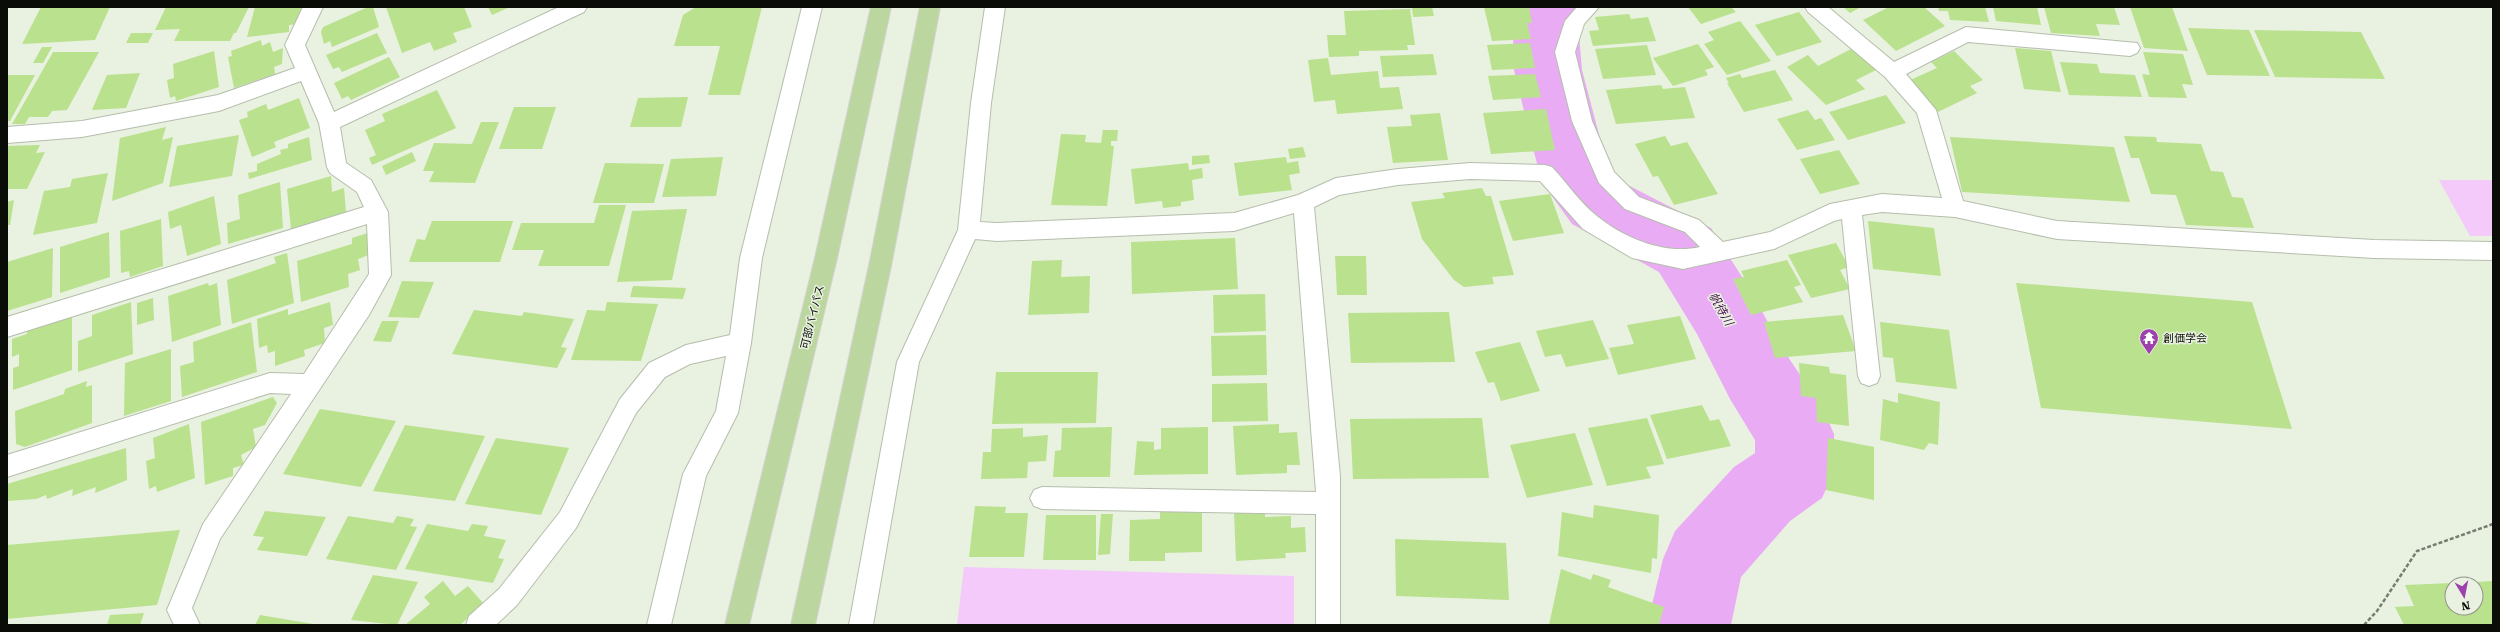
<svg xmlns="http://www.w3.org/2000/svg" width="2500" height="632" font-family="'Roboto Serif','Noto Sans JP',serif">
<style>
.green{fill:#f3cafa}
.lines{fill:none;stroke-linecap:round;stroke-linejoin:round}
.river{fill:#e9acf4;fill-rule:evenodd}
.building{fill:#bae18d}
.minor-casing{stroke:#b5bead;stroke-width:2}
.trunk-casing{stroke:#d3d3d2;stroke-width:2}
.path{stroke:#777d72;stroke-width:2.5;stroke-dasharray:4 2;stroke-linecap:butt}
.minor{fill:#fff;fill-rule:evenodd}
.trunk{fill:#bcd6a0;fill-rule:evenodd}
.labels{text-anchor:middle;stroke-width:3;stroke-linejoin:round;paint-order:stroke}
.street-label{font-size:11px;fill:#0a0d07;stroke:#e9f1e0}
.poi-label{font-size:11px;fill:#0a0d07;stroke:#e9f1e0;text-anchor:start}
.water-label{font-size:12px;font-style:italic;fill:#430c4c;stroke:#e9f1e0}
</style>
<rect width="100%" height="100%" fill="#e9f1e0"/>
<!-- green -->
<path class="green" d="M2439 180H2493V236H2470Z
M964 567 1294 576V625H957Z"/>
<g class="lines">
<!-- river -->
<path class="river" d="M1521 7H1587L1579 35 1582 70 1606 161 1622 182 1711 228 1749 288 1784 351 1823 409 1834 434V472L1822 498 1790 521 1741 577 1731 625H1647L1663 559 1675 531 1734 467 1755 453V440L1730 399 1697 334 1659 272 1572 224 1549 192 1539 172 1514 70 1513 35Z"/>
</g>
<!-- building -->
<path class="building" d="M41 7H110L95 40 22 44Z
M166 7H249L236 33H234L230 41H174L180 29 155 30Z
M255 7H301L298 24 289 25V32L247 37Z
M368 7H373L379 27 332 47 330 41 324 44 321 32 323 27Z
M386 7H464L472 27 453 33 457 42 434 51 430 42 402 53Z
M488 7H510L492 15Z
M696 7H762L740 95H708L720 46H674L683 15Z
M1412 7H1432L1434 16 1413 17Z
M1484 7H1529L1532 23H1527L1531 39 1492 41Z
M1688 7H1731L1736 12 1701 24Z
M1843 7H1861L1850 13Z
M1889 7H1924L1945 26 1896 51 1863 20Z
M1938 7H1985L1989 22 1950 20 1948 11H1939Z
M1993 7H2037L2041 25 1996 21Z
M2044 7H2114L2120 25 2096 24 2100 36 2051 33Z
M2130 7H2172L2188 51 2144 48Z
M1410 9 1415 45H1407L1408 50 1359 51V56L1329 57 1327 35H1346L1344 11Z
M1799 12 1822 42 1777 56 1755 25Z
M1629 14 1631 19 1648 17 1656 41 1593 46 1589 31 1599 30 1595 17Z
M1740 21 1771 61 1727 75 1704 44 1714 40 1708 32Z
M2188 28 2249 30 2270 76 2207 75Z
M2254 30 2361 32 2385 79 2275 77Z
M131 33H153L148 43H126Z
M377 33 387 53 342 72 339 67 333 69 326 55Z
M261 40 262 46 270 42 273 52 283 48 282 64 274 67 275 74 234 88 228 57 232 56 231 51Z
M1530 43 1535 68 1492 70 1487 45Z
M1698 44 1714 67 1705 70 1708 75 1673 86 1653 58Z
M1647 45 1656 75 1603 79 1595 49Z
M42 47H52L43 63H33Z
M1855 47 1878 69 1856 80 1865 89 1826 105 1787 67 1808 55 1818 66Z
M2015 48 2051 51 2061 92 2024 89Z
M214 51 219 87 176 101 175 96 170 98 167 80 174 78 173 64Z
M1954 51 1983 80 1970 86 1977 93 1938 112 1908 81 1937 68 1931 62Z
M53 52H99L67 110 52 111 48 117H29L25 124H12Z
M2143 52 2183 54 2193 85 2182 84 2187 98 2149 97 2142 74 2150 75Z
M1433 54 1437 75 1383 77 1380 56Z
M389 57 400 77 351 100 348 96 342 99 334 83Z
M1328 58 1331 75 1378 71 1380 88 1399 87 1403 109 1337 114 1335 100 1314 102 1308 60Z
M2060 62 2097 64 2100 73 2135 75 2142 97 2069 95Z
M1775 70 1793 100 1744 112 1727 83H1729L1726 78 1740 74 1742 78Z
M140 73 126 108 92 110 107 75Z
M1535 74 1541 97 1493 100 1488 76Z
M7 75H35L10 121H7Z
M1661 85 1663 89 1685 87 1695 118 1616 124 1606 90Z
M437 90 456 128 372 165 369 158 376 155 365 130 385 121 382 114Z
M1886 95 1906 123 1848 140 1829 112Z
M688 97 681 127H630L638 98Z
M299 98 310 128 274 142 276 147 252 157 239 120 248 117 247 112 266 104 268 110Z
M514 107H556L542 149H499Z
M1546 109 1555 150 1491 154 1483 113Z
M1808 110 1815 120 1821 118 1835 140 1797 150 1777 119Z
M1440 113 1448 160 1393 163 1387 127 1412 126 1410 115Z
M481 122H499L475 183 429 182 434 171H423L434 143 472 144Z
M166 127 162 140 173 137 163 183 112 201 120 138Z
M1103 130H1118L1117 141H1111V146H1114L1107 206 1051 205 1061 134 1086 135 1085 142 1101 143Z
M239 135 232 176 169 187 177 146Z
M1665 136 1671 146 1687 142 1718 194 1674 205 1658 176 1653 177 1635 144Z
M2124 136 2156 137 2157 142 2201 144 2211 171 2223 172 2232 197 2243 198 2254 228 2186 225 2176 195 2151 194 2139 158H2131Z
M309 137 312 160 249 179 248 173 257 171V164L281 154 280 150 288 148V144Z
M1950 137 2114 147 2130 202 1962 192Z
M40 145 36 153 45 152 27 189H7V146Z
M1303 147 1306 157 1290 159 1288 149Z
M1839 150 1860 184 1820 194 1800 159Z
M412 152 416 161 386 175 382 166Z
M1209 155 1210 163 1192 165V156Z
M723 157 716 196 662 197 671 159Z
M1286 157 1287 163 1298 161 1300 173 1289 175 1292 190 1239 196 1234 163Z
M605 163 664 164 654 203H593Z
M1188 163 1189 170 1202 168 1203 178 1192 180 1194 200 1181 202V206L1163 208 1162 201 1135 204 1131 169Z
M108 173 97 223 33 235 44 191 70 187 72 179Z
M331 176 332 192 344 188 346 212 291 229 287 189Z
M280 182 283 228 228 244 227 223 240 219 238 195Z
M1482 188 1486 196H1491L1514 275 1492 277 1494 284 1464 287 1454 280 1422 239 1411 202 1445 198 1442 193Z
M1550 194 1564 233 1513 241 1499 201Z
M214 196 221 244 187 256 181 225 170 229 168 212Z
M14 200 10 225H7V202Z
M599 205H626L609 266H538L544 250H512L521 223H594Z
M687 209 672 280 617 282 632 211Z
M161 219 163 266 130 277 129 271 121 273 120 231Z
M432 221H513L500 262H409L417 239 425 240Z
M1868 221 1934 228 1941 276 1873 269Z
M109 232 110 277 60 293V247Z
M368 233 371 254 358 259 360 270 348 274 349 287 301 302 297 261 352 244V238Z
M1235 238 1238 289 1132 294 1131 242Z
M1836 243 1849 267 1840 270 1850 289 1811 298 1788 255Z
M53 248 52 297 7 311V262Z
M287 253 294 303 232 324 227 280 276 263 274 257Z
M1335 256H1366L1367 295H1337Z
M1062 260 1061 277 1090 276 1089 313 1028 315 1032 261Z
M1787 260 1801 285 1794 287 1803 302 1751 315 1733 279 1744 277 1741 271Z
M402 281 434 282 419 318 388 317Z
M208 283 209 286 217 283 221 325 172 342 168 296Z
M2016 283 2252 302 2292 429 2041 408Z
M633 286 686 288 683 299 630 297Z
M1265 294 1266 331 1214 333 1213 295Z
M153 298 154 320 137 325V303Z
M131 302 133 354 78 372V341L92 336V315Z
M330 302 333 325 324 328 325 343 304 350 305 356 275 366V351L268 353 267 345 259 348 257 319 288 309V315Z
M607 302 658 304 641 361 571 360 587 310 605 311Z
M474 310 522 316 524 312 574 319 561 347 567 348 557 368 452 354Z
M1449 312 1455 362 1351 363 1348 313Z
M1843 315 1856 351 1775 358 1764 322Z
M1680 316 1696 359 1618 375 1609 348 1634 344 1627 325Z
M72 317V370L13 390V368L19 366V354L12 357V339L27 334V331Z
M1593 320 1609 359 1566 367 1561 354 1545 357 1536 331Z
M382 321H399L391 342 373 341Z
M251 322 257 372 182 397 180 366 194 362 193 342Z
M1880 322 1949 330 1957 389 1896 382 1893 358 1883 357Z
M1266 335 1267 375 1212 376 1211 336Z
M1520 342 1540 391 1501 401 1494 382 1488 383 1475 352Z
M171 349V401L124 416 125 363Z
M1799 363 1829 367 1830 373 1846 375 1849 426 1817 422 1816 398 1801 396Z
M996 372H1098L1096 423 992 424Z
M87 381 86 387 92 385V423L25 447 16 444 15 411 64 394 65 389Z
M1267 383 1268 421 1212 422V384Z
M1898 393 1940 402 1938 445 1929 443 1924 450 1880 440 1883 399 1898 403Z
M273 397 277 403 265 425 253 429 256 447 241 455 244 465 233 468V476L205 485 201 422Z
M1702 405 1710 421 1719 419 1731 446 1667 459 1650 415Z
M320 409 396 421 361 487 283 474Z
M1482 418 1489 478 1353 479 1350 419Z
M1647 418 1664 464 1646 467 1651 478 1607 486 1588 428Z
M189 424 195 478 157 492 156 486 149 489 146 461 155 458 153 438Z
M1279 424V433L1297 432 1300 465H1287V473L1236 475 1233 426Z
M405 425 485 436 455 501 373 491Z
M1112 427 1110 477H1053L1055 451 1061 450 1062 428Z
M1208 427V474L1134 475 1137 441 1154 442V450L1161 449V428Z
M1023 428V437L1048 435 1046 461 1028 462 1027 478 981 479 983 452H991L992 429Z
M1575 433 1593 485 1527 498 1510 445Z
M496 438 569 448 541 515 465 504Z
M1828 438 1874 447V500L1826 490Z
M126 448 127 480 95 493 96 487 72 496 73 489 47 499 46 495 36 499 7 501V484Z
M1594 505 1659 515 1657 559 1652 558 1651 573 1558 556 1562 512 1593 518Z
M975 506 1006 507 1005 513H1028L1024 557H969Z
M1202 510V552L1165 553V561H1129L1130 520 1160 519V512Z
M265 511 326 517 307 556 257 550 264 537 253 536Z
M1265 511V517L1291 516V528L1305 527 1306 552 1285 553 1286 558 1236 561 1234 512Z
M1101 514H1113L1110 554 1098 555Z
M1046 515H1096V560H1043Z
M348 516 393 523 397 516 414 519 410 526 417 527 396 570 326 559Z
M427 524 468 531 472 524 488 526 484 536 506 540 498 558 504 559 493 583 405 569Z
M180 530 157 605 7 619V545Z
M1395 539 1506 543 1509 600 1396 596Z
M1561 569 1591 580 1593 574 1611 580 1608 587 1664 607 1659 625H1549Z
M373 575 418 582 397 625 351 620Z
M443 581 455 596 468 586 484 604 460 625H405L430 604 424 597Z
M2493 581V625H2404L2395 607 2414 606 2405 585 2452 583V608H2476V584L2458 583Z
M144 613 140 625H107L110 615Z
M260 615 313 624V625H255Z"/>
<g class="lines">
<!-- minor casing -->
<g class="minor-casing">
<path id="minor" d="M303 7H323L305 45 334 112 559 7H587L584 12 340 127 346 163 371 180 388 212 391 275 369 315 220 539 192 608 200 625H174L167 610 203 524 291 394 270 393 7 477V455L270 373 304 374 369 274 367 224 7 337V317L364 207 357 192 330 173 327 167 319 123 301 81 219 111 82 137 7 143V127L82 121 218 95 295 68 285 45Z
M802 7H822L762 258 751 343 738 413 706 476 671 625H647L683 474 716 411 726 356 690 364 665 377 636 413 576 528 517 605 496 625H466L469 616 499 589 560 512 620 399 649 363 686 345 730 335 740 258Z
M985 7H1005L991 103 980 222 997 223 1234 213 1298 195 1336 178 1398 169 1470 163 1545 165 1552 167C1567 183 1581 204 1598 217 1626 239 1665 255 1700 247L1685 232 1625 209 1599 183 1572 121 1555 52 1565 21 1577 7H1599L1584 24 1575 52 1592 121 1614 172 1639 197 1699 220 1723 242 1770 232 1830 204 1882 194 1942 198 1917 113 1885 77 1808 12 1805 7H1828L1894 62 1966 27 2137 43 2140 48 2137 53 2130 56 1968 42 1906 74 1936 110 1963 201 2057 221 2374 240 2493 242V260L2374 258 2057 239 1955 217 1882 212 1862 215 1880 376 1877 383 1869 386 1861 383 1858 376 1842 219 1834 221 1774 249 1683 269 1632 258 1583 229 1540 181 1470 179 1398 185 1339 195 1314 207 1340 476V625H1316V514L1042 509 1034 506 1030 498 1034 490 1042 487 1316 492 1294 213 1234 231 997 241 975 239 919 362 873 625H849L897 362 958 230 971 103Z"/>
</g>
<!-- trunk casing -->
<g class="trunk-casing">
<path id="trunk" d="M871 7H891L837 258 749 625H725L815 258Z
M920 7H940L892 261 815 625H791L870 261Z"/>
</g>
<!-- path -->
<path class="path" d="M2364 625 2377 611 2417 551 2493 524"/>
<!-- minor -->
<use href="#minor" class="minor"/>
<!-- trunk -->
<use href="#trunk" class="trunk"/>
</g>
<!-- icons -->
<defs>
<g id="temple-pin" transform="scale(1)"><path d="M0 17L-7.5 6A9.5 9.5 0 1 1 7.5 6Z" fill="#9d42ad" stroke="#e9f1e0"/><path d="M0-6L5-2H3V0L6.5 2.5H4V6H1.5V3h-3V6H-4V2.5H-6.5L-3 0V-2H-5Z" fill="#fff"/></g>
</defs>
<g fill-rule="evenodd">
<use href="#temple-pin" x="2149" y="338"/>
</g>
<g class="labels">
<!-- street labels -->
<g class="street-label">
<text transform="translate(812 317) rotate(-76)" y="4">可部バイパス</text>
</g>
<!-- poi labels -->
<g class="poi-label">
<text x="2163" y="342">創価学会</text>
</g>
<!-- water labels -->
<g class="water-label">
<text transform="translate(1721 309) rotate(60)" y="4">帆待川</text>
</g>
</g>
<!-- border -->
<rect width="2500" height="632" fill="none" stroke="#0a0d07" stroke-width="16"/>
<!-- north arrow -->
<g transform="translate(2464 596) rotate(170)"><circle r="19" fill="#e9f1e0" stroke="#909689"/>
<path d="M0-3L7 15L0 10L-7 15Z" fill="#9d42ad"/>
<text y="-6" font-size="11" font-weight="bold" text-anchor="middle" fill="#0a0d07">N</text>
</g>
</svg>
